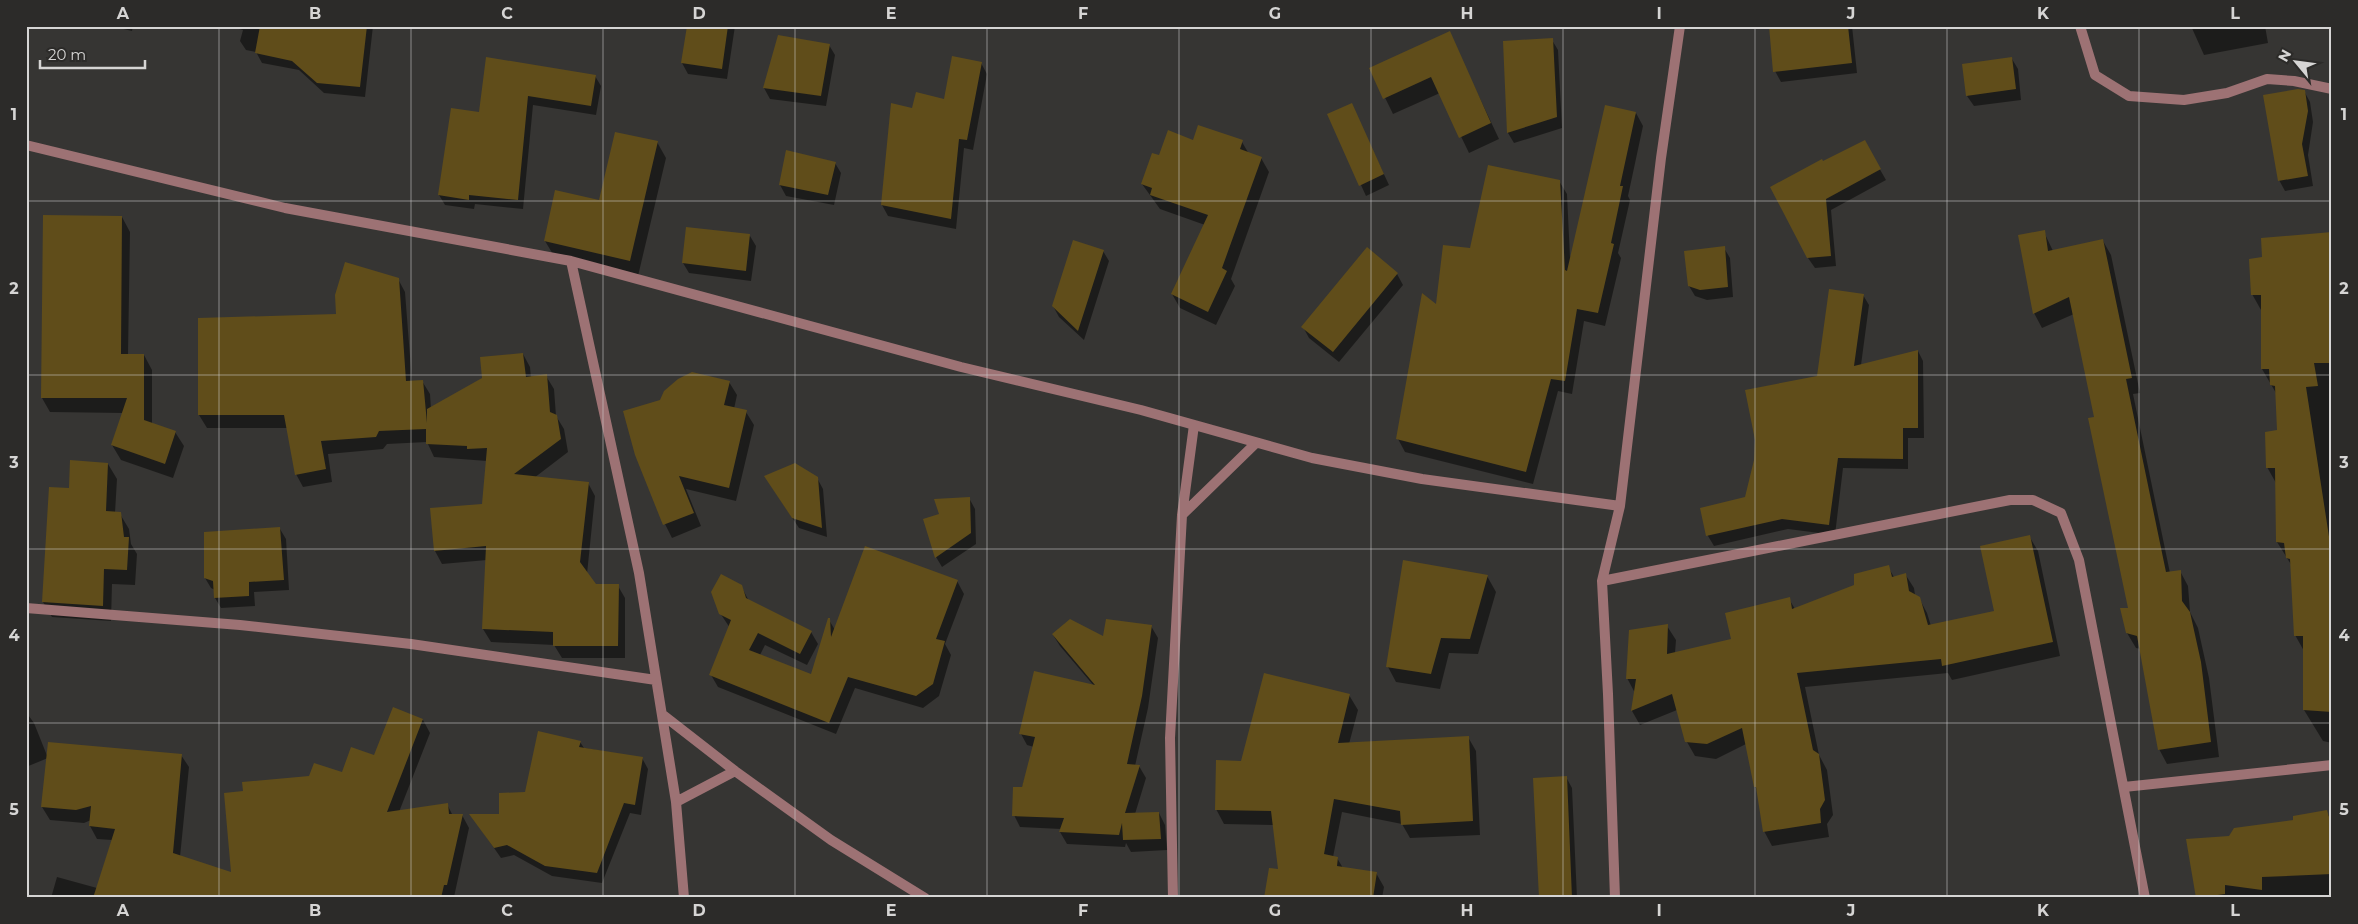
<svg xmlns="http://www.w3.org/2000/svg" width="2358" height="924" font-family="Montserrat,sans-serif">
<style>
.shadow{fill:#0007}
.building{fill:#604d1a}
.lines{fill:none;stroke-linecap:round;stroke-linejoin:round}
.street{stroke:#9d7274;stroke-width:10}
.grid{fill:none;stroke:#d6d5d4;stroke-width:1;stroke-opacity:0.55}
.neatline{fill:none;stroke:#d6d5d4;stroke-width:2}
.grid-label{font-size:16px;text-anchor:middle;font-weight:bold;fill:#d6d5d4}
</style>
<rect width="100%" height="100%" fill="#363533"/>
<!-- shadow -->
<path class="shadow" d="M111 26H133L132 31Z
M227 26H373L365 97 324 93 299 70 262 63 256 52 246 50 240 41 243 30Z
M688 26H735L727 79 688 74 682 63Z
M1770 26H1852L1857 73 1781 82 1775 71Z
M2191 26H2265L2268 43 2204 55Z
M1449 33 1499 139 1469 153 1440 93 1393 114 1371 69Z
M1552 40 1558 50 1562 128 1514 143 1508 133 1504 42Z
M829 45 835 55 826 106 770 99 764 88Z
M488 59 595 76 601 86 596 115 533 105 523 209 475 204 474 209 445 205 439 195 480 113Z
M2012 59 2018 69 2021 100 1974 106 1967 96Z
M981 63 987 74 973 150 964 148 956 229 888 216 882 205 913 109 945 101Z
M2304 91 2310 102 2313 122 2308 155 2313 186 2285 191 2279 180Z
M1351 104 1389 185 1366 196 1329 115Z
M1636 113 1643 126 1628 196 1630 200 1618 253 1621 258 1605 326 1584 321 1572 394 1558 391 1533 484 1405 452 1398 439 1437 307 1471 250 1559 181 1567 194 1570 258Z
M1193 141 1242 142 1249 154 1261 158 1269 172 1231 279 1235 286 1216 325 1180 308 1172 294 1205 225 1160 209 1142 184 1160 157Z
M657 142 666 158 638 276 554 256 545 241 600 201Z
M1870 152 1886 180 1831 210 1836 266 1815 268 1808 258 1823 163Z
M835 163 841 173 834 205 786 196 780 185Z
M122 217 130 232 128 355H144L152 370V424L175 432 184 446 173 478 121 460 112 445 123 413 50 412 42 398Z
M2044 232 2053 251 2103 241 2111 255 2140 393 2133 394 2170 573 2180 571 2188 586 2190 612 2198 628 2209 678 2219 757 2167 764 2159 749 2141 649 2136 648 2127 633 2129 610 2095 418 2074 314 2042 328 2034 313Z
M2332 233V743L2323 741 2304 710V651L2295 635 2292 566 2277 542 2276 483 2267 467 2279 431 2276 393 2262 369 2261 310 2252 294 2264 258Z
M750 236 756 246 751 281 689 273 683 263Z
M1724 248 1730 258 1733 297 1707 300 1695 296 1689 286Z
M1367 249 1397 274 1403 285 1339 362 1309 338 1303 327Z
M1103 251 1109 261 1084 340 1059 317 1053 306Z
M398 279 405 292 412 382 422 381 430 394 431 409 523 354 530 367 531 378 546 376 554 389 556 416 564 429 568 452 534 478 588 483 595 496 587 574 595 586H618L625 598V658H562L554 645 491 642 483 629 487 560 442 564 435 551 483 505 487 461 434 457 427 442 387 444 383 449 328 454 332 482 303 487 296 474 288 428H207L199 415 337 316Z
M1863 295 1869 305 1861 365 1918 351 1923 361 1924 438H1908V469L1843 468 1835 535 1788 529 1714 546 1708 536 1701 509 1746 498 1818 377Z
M729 382 737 395 734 409 746 412 754 425 736 501 686 489 701 526 672 538 665 524 661 401Z
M108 464 117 479 115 513 120 514 129 529 131 544 137 554 135 585 112 584 111 621 52 617 43 602 70 489Z
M817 478 823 489 827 537 799 528 772 487Z
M969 498 975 509 976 544 942 567 936 557 925 520 940 515Z
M280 529 286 539 289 590 254 592 255 606 221 608 215 598V590L211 588 205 578Z
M2029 536 2038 551 2060 656 1952 680 1948 673 1805 687 1819 755 1827 770 1833 815 1827 824 1829 837 1772 846 1764 831 1758 792 1755 787 1746 744 1716 759 1695 756 1687 742 1677 710 1640 725 1632 711 1635 693 1627 678 1667 626 1676 640 1675 653 1732 640 1789 599 1795 609 1855 586 1888 567 1894 577 1905 574 1914 588 1915 595 1919 598 1927 613 1931 626 1995 612Z
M1487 576 1496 592 1478 654 1449 653 1440 689 1396 682 1388 667Z
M957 581 964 594 945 644 951 655 939 696 923 708 855 688 836 734 718 687 711 675 730 628 720 613 741 586 749 601 811 632 818 644 807 665 765 645 760 655 812 676 829 620 835 630Z
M1151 626 1158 638 1148 708 1135 766H1139L1146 778 1135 814 1159 813 1165 825 1167 850 1131 852 1126 843 1125 847 1067 844 1060 832 1061 829 1020 827 1014 815 1034 747 1027 745 1021 734 1094 686 1060 646 1053 635 1104 638Z
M1349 695 1358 710 1349 744 1468 737 1476 751 1480 835 1410 838 1402 824 1342 812 1333 857 1337 858 1343 868 1376 873 1384 887 1382 898H1266L1280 871 1274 825 1224 824 1216 809 1242 762Z
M394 709 423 720 430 733 399 812 447 804 453 816 462 815 469 828 454 897 51 898 57 877 97 888 112 840 97 839 90 826 91 820 84 823 50 820 42 807 48 758 26 767V712L34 723 48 758 181 755 189 767 180 857 233 874 245 792 343 774 375 757Z
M580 742 584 748 642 758 648 769 641 815 630 813 602 883 552 876 514 855 501 858 471 815H500Z
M1566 777 1572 788 1577 898H1540Z
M2326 811 2332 820V898H2198L2230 838Z"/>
<!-- building -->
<path class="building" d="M260 26H367L360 87 317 83 292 61 255 53Z
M687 26H728L722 69 681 63Z
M1769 26H1848L1852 63 1773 72Z
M1450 31 1491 123 1459 138 1431 77 1383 99 1369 68Z
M778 35 830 44 821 96 763 88Z
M1553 38 1557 117 1507 133 1503 41Z
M952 56 982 62 967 140 959 139 951 219 881 205 891 103 912 108 916 92 944 99Z
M486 57 596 75 591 106 528 96 518 200 469 195V200L438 195 451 108 479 112Z
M2012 57 2016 89 1966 96 1962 64Z
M2298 89 2305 90 2308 111 2302 144 2308 176 2278 181 2263 95Z
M1352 103 1384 174 1359 186 1327 114Z
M1605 105 1636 112 1620 186H1623L1611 243 1614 244 1598 313 1577 309 1565 381 1551 379 1526 472 1396 439 1422 293 1436 304 1443 245 1470 248 1488 165 1560 180 1565 270 1567 271Z
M1198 125 1243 140 1240 149 1262 157 1222 268 1227 271 1208 312 1171 294 1208 215 1150 195 1152 188 1141 184 1152 153 1159 155 1168 130 1193 140Z
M615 132 658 141 630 261 544 241 555 190 599 200Z
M1865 140 1881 169 1826 199 1831 256 1807 258 1770 187 1822 159 1823 161Z
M786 150 836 162 828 195 779 185Z
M43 215 122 216 121 354H144V420L176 431 165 464 111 445 127 398H41Z
M686 227 750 234 746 271 682 263Z
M2045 230 2048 251 2103 239 2132 378 2126 379 2166 572 2181 570 2182 601 2190 612 2201 662 2211 742 2158 750 2137 636 2126 633 2120 608H2128L2088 418 2094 417 2069 297 2033 314 2018 235Z
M2332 232V363H2314L2318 386 2306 387 2332 556V712L2303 710V636H2294L2290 559 2286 558 2284 543 2276 542 2275 468H2266L2265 432 2277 430 2275 386 2270 385 2269 369H2261V295H2251L2249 259 2262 257 2261 238Z
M1073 240 1104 250 1078 331 1052 306Z
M1725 246 1728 287 1700 290 1688 286 1684 251Z
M1367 247 1398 273 1333 352 1301 327Z
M345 262 399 278 406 381 423 380 427 423V409L482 378 480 357 523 353 526 377 547 374 550 412 557 415 561 439 514 474 589 482 580 562 596 584H619L618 646H553V632L482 629 486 546 434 551 430 508 482 504 487 448 467 449V446L426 444V429L379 431 376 437 321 441 326 469 295 475 284 415H198V318L336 314 335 295Z
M1829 289 1864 294 1854 366 1918 350V428H1903V459L1838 458 1829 525 1782 519 1706 536 1700 508 1745 497 1754 460 1755 440 1745 390 1817 376Z
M692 372 730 381 724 405 747 410 729 488 679 476 694 513 663 525 635 455 623 411 660 400 664 391 678 379Z
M70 460 108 463 106 511 121 512 124 537H129L127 570 104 569 103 606 42 602 49 487 69 488Z
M795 463 818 477 822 528 792 518 764 476Z
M970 497 971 533 935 558 923 519 939 514 934 499Z
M280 527 284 580 249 582V596L214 598 213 581 204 578V532Z
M2030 535 2053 642 1942 666 1941 659 1797 673 1813 750 1819 754 1825 800 1820 809 1821 823 1763 832 1756 787H1754L1742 728 1707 744 1685 742 1672 694 1631 711 1636 679H1626L1629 630 1668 624 1667 654 1731 639 1725 613 1790 597 1792 609 1854 585V574L1889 565 1892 577 1906 573 1909 591 1920 597 1928 625 1994 611 1980 546Z
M865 546 958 580 936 639 945 641 933 684 916 696 848 677 829 723 709 675 731 620 719 614 711 592 721 574 742 585 746 598 812 631 800 654 758 633 749 650 811 674 828 618H830L831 637Z
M1403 560 1488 575 1470 639 1441 638 1431 674 1386 667Z
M1070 619 1103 636 1106 619 1152 625 1142 696 1127 764 1140 765 1125 813 1159 812 1161 839 1123 840 1122 823 1119 835 1059 832 1064 818 1012 816 1013 787H1022L1035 737 1019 734 1034 671 1095 685 1052 634Z
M1264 673 1350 694 1338 743 1469 736 1473 821 1401 825 1400 811 1334 799 1324 854 1338 857 1337 866 1377 872 1373 898H1264L1269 868 1278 869 1271 811 1215 810 1216 760 1241 761Z
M393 707 423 719 387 812 448 803 449 814H463L447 885H444L441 898H93L115 829 89 826 91 806 76 810 41 807 48 742 182 754 173 853 231 872 224 793 243 791 242 782 309 776 314 763 342 772 351 747 374 755Z
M538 731 581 741 579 747 643 757 635 805 624 803 597 873 545 866 507 845 494 848 469 814H499V793L525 792Z
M1567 776 1572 898H1539L1533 778Z
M2327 810 2332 827V874L2262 877V890L2225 885V894L2196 898 2186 839 2229 836 2234 828 2293 820V816Z"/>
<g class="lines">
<!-- street -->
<path class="street" d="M2080 26 2095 75 2129 96 2184 100 2227 93 2267 79 2294 81 2332 89
M26 145 285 208 571 261 961 367 1141 410 1312 458 1422 479 1620 506
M571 261 639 573 676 802 684 898
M1182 515 1256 443
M1602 581 2010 500H2033L2061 513 2079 560 2145 898
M26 608 240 625 411 644 656 680
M663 715 735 771 831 840 925 898
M2124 787 2332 765
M676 802 735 771
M1173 898 1170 738 1182 515 1194 425
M1615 898 1608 694 1602 581 1620 506 1661 158 1680 26"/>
</g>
<!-- grid -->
<path class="grid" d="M219 26V898M411 26V898M603 26V898M795 26V898M987 26V898M1179 26V898M1371 26V898M1563 26V898M1755 26V898M1947 26V898M2139 26V898M26 201H2332M26 375H2332M26 549H2332M26 723H2332"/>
<!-- border -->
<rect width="2358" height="924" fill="none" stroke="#2c2b29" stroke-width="55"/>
<!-- north arrow -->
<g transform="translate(2296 62) rotate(299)" stroke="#2c2b29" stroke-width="4" paint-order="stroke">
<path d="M0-4L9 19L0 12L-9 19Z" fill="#d6d5d4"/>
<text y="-8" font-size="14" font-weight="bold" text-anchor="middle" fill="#d6d5d4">N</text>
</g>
<!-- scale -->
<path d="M40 60v8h105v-8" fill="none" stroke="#d6d5d4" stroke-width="2.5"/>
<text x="48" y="60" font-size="15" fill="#d6d5d4" stroke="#2c2b29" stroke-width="4" paint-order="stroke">20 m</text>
<rect x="28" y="28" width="2302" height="868" class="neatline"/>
<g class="grid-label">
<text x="123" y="19">A</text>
<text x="315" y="19">B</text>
<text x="507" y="19">C</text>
<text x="699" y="19">D</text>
<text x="891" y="19">E</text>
<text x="1083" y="19">F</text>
<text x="1275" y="19">G</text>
<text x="1467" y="19">H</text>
<text x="1659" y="19">I</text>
<text x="1851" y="19">J</text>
<text x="2043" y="19">K</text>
<text x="2235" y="19">L</text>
<text x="14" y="120">1</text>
<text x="2344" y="120">1</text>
<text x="14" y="294">2</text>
<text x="2344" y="294">2</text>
<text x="14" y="468">3</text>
<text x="2344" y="468">3</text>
<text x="14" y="641">4</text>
<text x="2344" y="641">4</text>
<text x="14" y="815">5</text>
<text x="2344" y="815">5</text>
<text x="123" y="916">A</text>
<text x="315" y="916">B</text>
<text x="507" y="916">C</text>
<text x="699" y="916">D</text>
<text x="891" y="916">E</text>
<text x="1083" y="916">F</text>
<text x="1275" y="916">G</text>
<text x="1467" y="916">H</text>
<text x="1659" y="916">I</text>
<text x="1851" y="916">J</text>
<text x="2043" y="916">K</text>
<text x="2235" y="916">L</text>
</g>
</svg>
